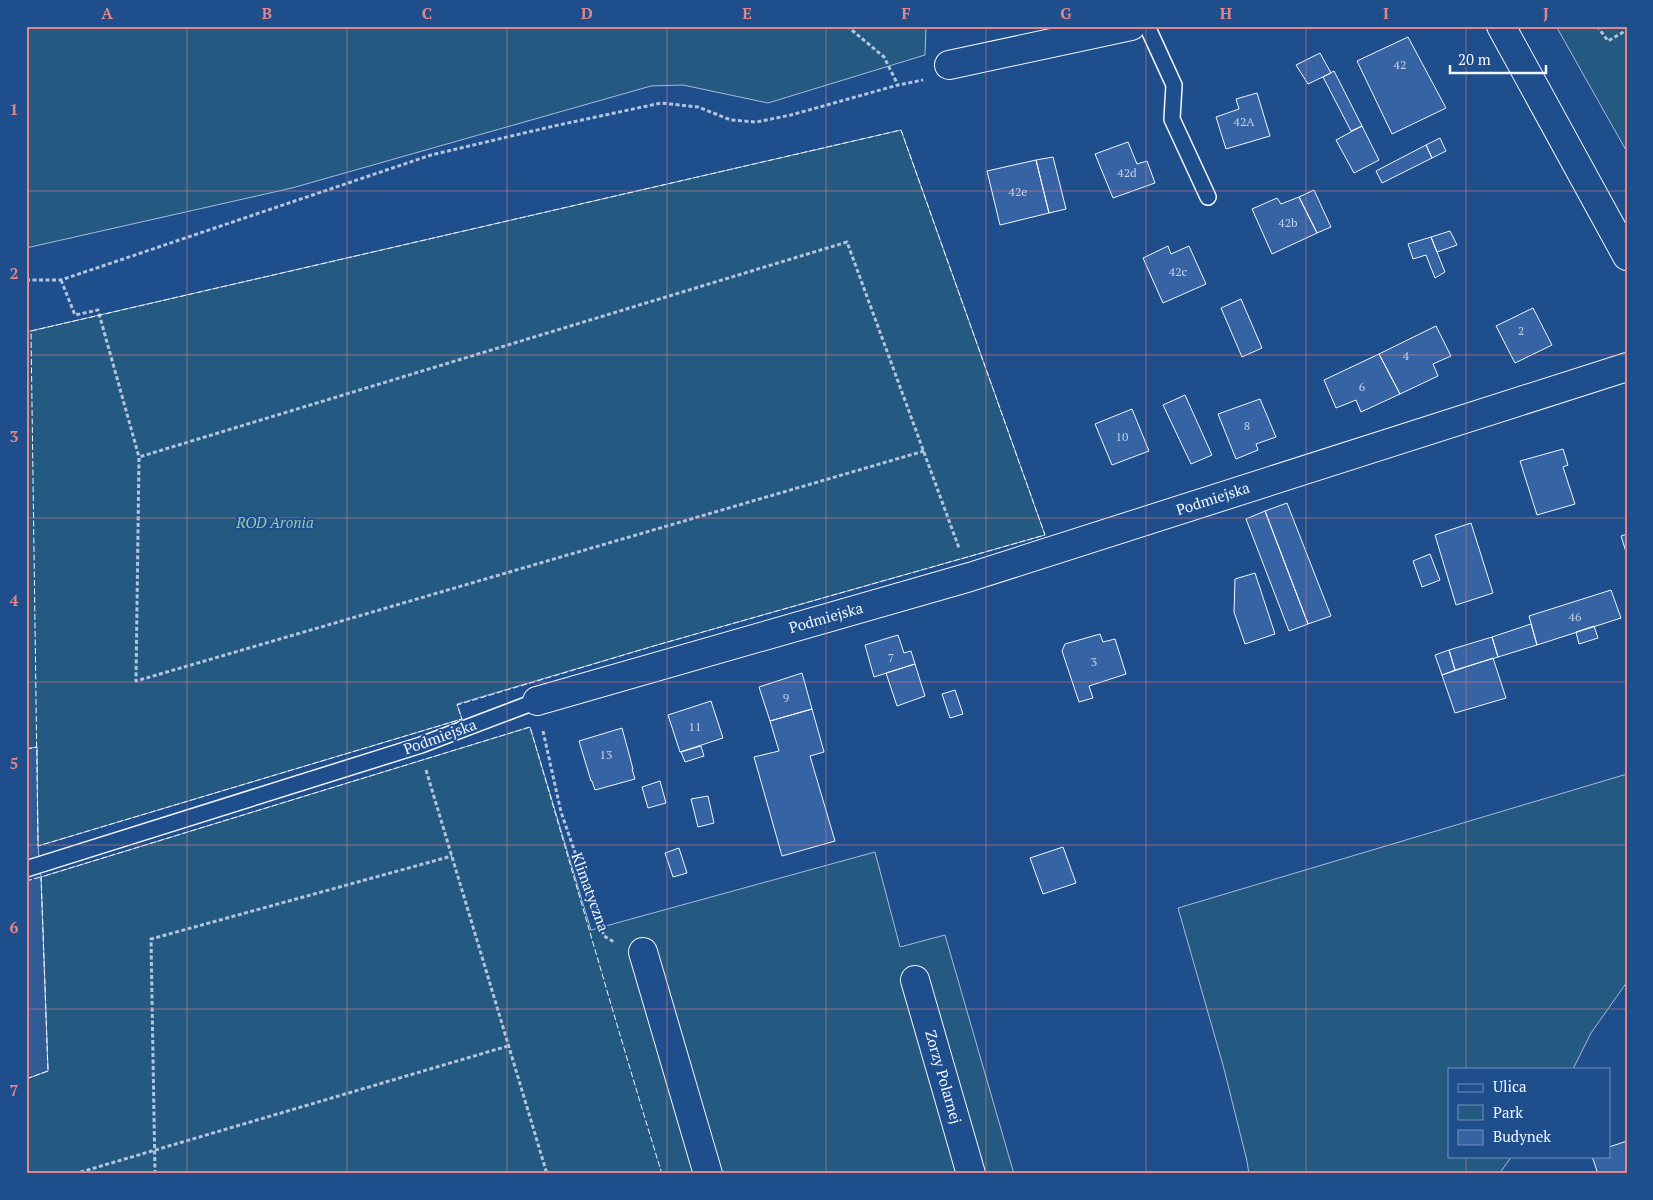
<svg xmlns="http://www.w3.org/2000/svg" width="1653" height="1200" font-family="'PT Serif',serif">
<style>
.green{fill:#245a82;stroke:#a8bbd7}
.parking{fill:#305b95;stroke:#a8bbd7}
.building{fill:#3563a3;stroke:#f2f6ff}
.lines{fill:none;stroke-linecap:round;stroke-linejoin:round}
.lane-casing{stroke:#f2f6ff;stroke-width:18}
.street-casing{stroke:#f2f6ff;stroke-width:30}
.secondary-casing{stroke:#f2f6ff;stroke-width:30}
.path{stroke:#b3c4dc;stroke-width:3;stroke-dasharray:4 2.5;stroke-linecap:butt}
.lane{stroke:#1f4e8c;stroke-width:15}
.street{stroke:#1f4e8c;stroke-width:28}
.secondary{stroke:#1f4e8c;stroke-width:28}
.fence{stroke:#f2f6ff;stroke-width:1;stroke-dasharray:6 2.5;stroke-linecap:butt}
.grid{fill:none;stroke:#e38589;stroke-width:1;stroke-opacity:0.55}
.labels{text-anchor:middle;stroke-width:4;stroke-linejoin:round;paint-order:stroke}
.number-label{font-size:12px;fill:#c3d1e8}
.street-label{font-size:15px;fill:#f2f6ff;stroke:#1f4e8c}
.park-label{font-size:15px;font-style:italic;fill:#97c8a6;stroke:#1f4e8c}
.neatline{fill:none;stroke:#e38589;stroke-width:2}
.grid-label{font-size:16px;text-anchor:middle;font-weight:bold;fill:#e38589}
</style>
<rect width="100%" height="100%" fill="#1f4e8c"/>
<!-- green -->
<path class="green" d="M26 26H926L925 55 768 103 683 85 651 86 292 188 26 248Z
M1556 26H1627V152Z
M901 130 1045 535 657 645 457 704 462 719 38 846 37 747 26 749V332Z
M530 727 591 930 875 852 900 947 945 935 1014 1174H26V1079L48 1071 41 877Z
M1627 774V982L1591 1033 1573 1069H1449V1156H1512L1499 1174H1249L1247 1161 1223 1065 1178 908Z"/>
<!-- parking -->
<path class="parking" d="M37 747 38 846 41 877 48 1071 26 1079V749Z"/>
<!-- building -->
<path class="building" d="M1408 37 1446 108 1392 134 1357 61Z
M1320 53 1331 73 1308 84 1296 65Z
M1334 71 1362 126 1351 131 1323 77Z
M1257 93 1270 136 1226 149 1216 117 1239 109 1236 99Z
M1362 126 1379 160 1354 173 1336 140Z
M1440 138 1446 151 1432 158 1426 145Z
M1128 142 1137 164 1147 161 1155 183 1113 198 1095 154Z
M1426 145 1432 158 1382 183 1376 171Z
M1053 157 1066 209 1049 213 1036 160Z
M1036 160 1049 213 1000 225 987 171Z
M1314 190 1331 227 1317 233 1299 197Z
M1299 197 1317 233 1272 254 1252 209 1277 198 1281 204Z
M1450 231 1457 245 1437 252 1431 237Z
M1431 237 1445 272 1435 278 1426 255 1413 259 1408 244Z
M1168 246 1171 254 1189 246 1206 284 1163 303 1143 258Z
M1241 299 1262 348 1242 357 1221 308Z
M1533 308 1552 345 1515 363 1496 326Z
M1436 326 1451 356 1433 364 1438 376 1400 394 1379 354Z
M1379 354 1400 394 1361 412 1356 400 1336 408 1324 380Z
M1185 395 1212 455 1191 464 1163 405Z
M1260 399 1276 437 1256 444 1258 450 1236 459 1218 414Z
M1132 409 1149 451 1112 465 1095 424Z
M1563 449 1568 465 1563 467 1575 504 1537 515 1520 461Z
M1287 503 1331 616 1308 624 1265 511Z
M1265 511 1308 624 1289 631 1246 519Z
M1471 523 1493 593 1456 605 1435 535Z
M1627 534V555L1621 536Z
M1430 554 1440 580 1422 587 1413 561Z
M1255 573 1275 634 1245 644 1234 612 1235 579Z
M1611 590 1621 618 1537 645 1529 616Z
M1531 624 1537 645 1498 657 1492 637Z
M1594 626 1598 638 1579 644 1576 632Z
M1100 634 1103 642 1115 639 1126 674 1089 686 1093 698 1079 702 1062 651 1065 644Z
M898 635 904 653 911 651 915 664 874 677 865 645Z
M1492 637 1498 657 1455 670 1449 650Z
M1449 650 1455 670 1442 675 1435 655Z
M1493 658 1506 698 1455 713 1442 675Z
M915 664 925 696 897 706 886 673Z
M802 673 812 709 770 721 759 687Z
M955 690 963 714 950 718 942 694Z
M711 701 723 738 680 752 668 715Z
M812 709 824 752 810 756 835 841 782 856 754 757 779 751 770 721Z
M622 728 633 769H632L635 779 595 790 592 781H591L579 741Z
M701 746 704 756 685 762 681 752Z
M660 781 666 803 648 808 642 787Z
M708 796 714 823 698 827 691 799Z
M1063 847 1076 883 1043 894 1030 858Z
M679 848 687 873 673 877 665 853Z
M1627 1141V1174H1598L1592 1156H1609V1147Z"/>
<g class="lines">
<!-- lane casing -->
<g class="lane-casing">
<path id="lane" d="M1147 26 1174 85 1172 119 1208 197
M26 869 421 745 537 701"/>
</g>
<!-- street casing -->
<g class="street-casing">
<path id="street" d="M949 65 1131 26
M537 701 970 577 1627 367
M643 952 708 1174
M915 980 971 1174"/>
</g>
<!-- secondary casing -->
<g class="secondary-casing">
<path id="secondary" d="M1501 26 1627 256"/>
</g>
<!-- path -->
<path class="path" d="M847 26 884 57 898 85
M1597 26 1608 41 1627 30
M26 280H61L431 155 554 126 661 103 698 107 731 120 756 122 791 115 898 85 923 80
M61 280 75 315 98 310 139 457
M924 451 136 681 139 457 847 242 959 548
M543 731 561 812 604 936 614 942
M426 770 547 1174
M74 1174 508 1046
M155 1174 151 939 452 856"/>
<!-- lane -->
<use href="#lane" class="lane"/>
<!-- street -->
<use href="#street" class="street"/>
<!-- secondary -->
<use href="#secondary" class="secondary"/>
<!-- fence -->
<path class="fence" d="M901 130 1045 535 657 645 457 705 462 719 38 846 31 331Z
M26 749 37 747
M26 881 41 877
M26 1079 48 1071 41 877 530 727C574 876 616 1025 662 1174"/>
</g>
<!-- grid -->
<path class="grid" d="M187 26V1174M347 26V1174M507 26V1174M667 26V1174M826 26V1174M986 26V1174M1146 26V1174M1306 26V1174M1466 26V1069M26 191H1627M26 355H1627M26 518H1627M26 682H1627M26 845H1627M26 1009H1627M1466 1156V1174"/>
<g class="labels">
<!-- number labels -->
<g class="number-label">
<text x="1400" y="69">42</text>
<text x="1244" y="126">42A</text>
<text x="1127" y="177">42d</text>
<text x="1018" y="196">42e</text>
<text x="1288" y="227">42b</text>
<text x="1178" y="276">42c</text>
<text x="1521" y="335">2</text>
<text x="1406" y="360">4</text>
<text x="1362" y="391">6</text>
<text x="1247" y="430">8</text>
<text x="1122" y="441">10</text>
<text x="1575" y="621">46</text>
<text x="891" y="662">7</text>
<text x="1094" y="666">3</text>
<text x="786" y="702">9</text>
<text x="695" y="731">11</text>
<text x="606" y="759">13</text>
</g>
<!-- street labels -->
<g class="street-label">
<text transform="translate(1213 499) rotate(-18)" y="5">Podmiejska</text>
<text transform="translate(826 618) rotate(-16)" y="5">Podmiejska</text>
<text transform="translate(440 737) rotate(-20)" y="5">Podmiejska</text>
<text transform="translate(590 892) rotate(70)" y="5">Klimatyczna</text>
<text transform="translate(943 1077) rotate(74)" y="5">Zorzy Polarnej</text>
</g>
<!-- park labels -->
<g class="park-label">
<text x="275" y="528">ROD Aronia</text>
</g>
</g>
<!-- border -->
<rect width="1653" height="1200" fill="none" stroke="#1f4e8c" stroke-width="55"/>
<!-- legend -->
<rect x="1448" y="1068" width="162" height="90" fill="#1f4e8c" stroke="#7391ba"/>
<rect x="1458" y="1084" width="25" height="8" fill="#1f4e8c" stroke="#7391ba"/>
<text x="1493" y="1092" font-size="15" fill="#f2f6ff">Ulica</text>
<rect x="1458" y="1105" width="25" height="15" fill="#245a82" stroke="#7391ba"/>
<text x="1493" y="1118" font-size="15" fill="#f2f6ff">Park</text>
<rect x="1458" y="1130" width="25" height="15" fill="#3563a3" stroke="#7391ba"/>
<text x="1493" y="1142" font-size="15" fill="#f2f6ff">Budynek</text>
<!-- scale -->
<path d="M1450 65v8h96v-8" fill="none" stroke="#f2f6ff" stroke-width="2.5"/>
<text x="1458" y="65" font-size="15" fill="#f2f6ff" stroke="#1f4e8c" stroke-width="4" paint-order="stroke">20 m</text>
<rect x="28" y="28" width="1598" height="1144" class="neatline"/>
<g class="grid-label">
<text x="107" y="19">A</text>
<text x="267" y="19">B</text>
<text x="427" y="19">C</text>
<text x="587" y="19">D</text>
<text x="747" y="19">E</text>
<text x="906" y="19">F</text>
<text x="1066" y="19">G</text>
<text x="1226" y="19">H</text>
<text x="1386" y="19">I</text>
<text x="1546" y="19">J</text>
<text x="14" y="115">1</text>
<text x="14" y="279">2</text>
<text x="14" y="442">3</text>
<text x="14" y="606">4</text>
<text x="14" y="769">5</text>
<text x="14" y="933">6</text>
<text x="14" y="1096">7</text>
</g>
</svg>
